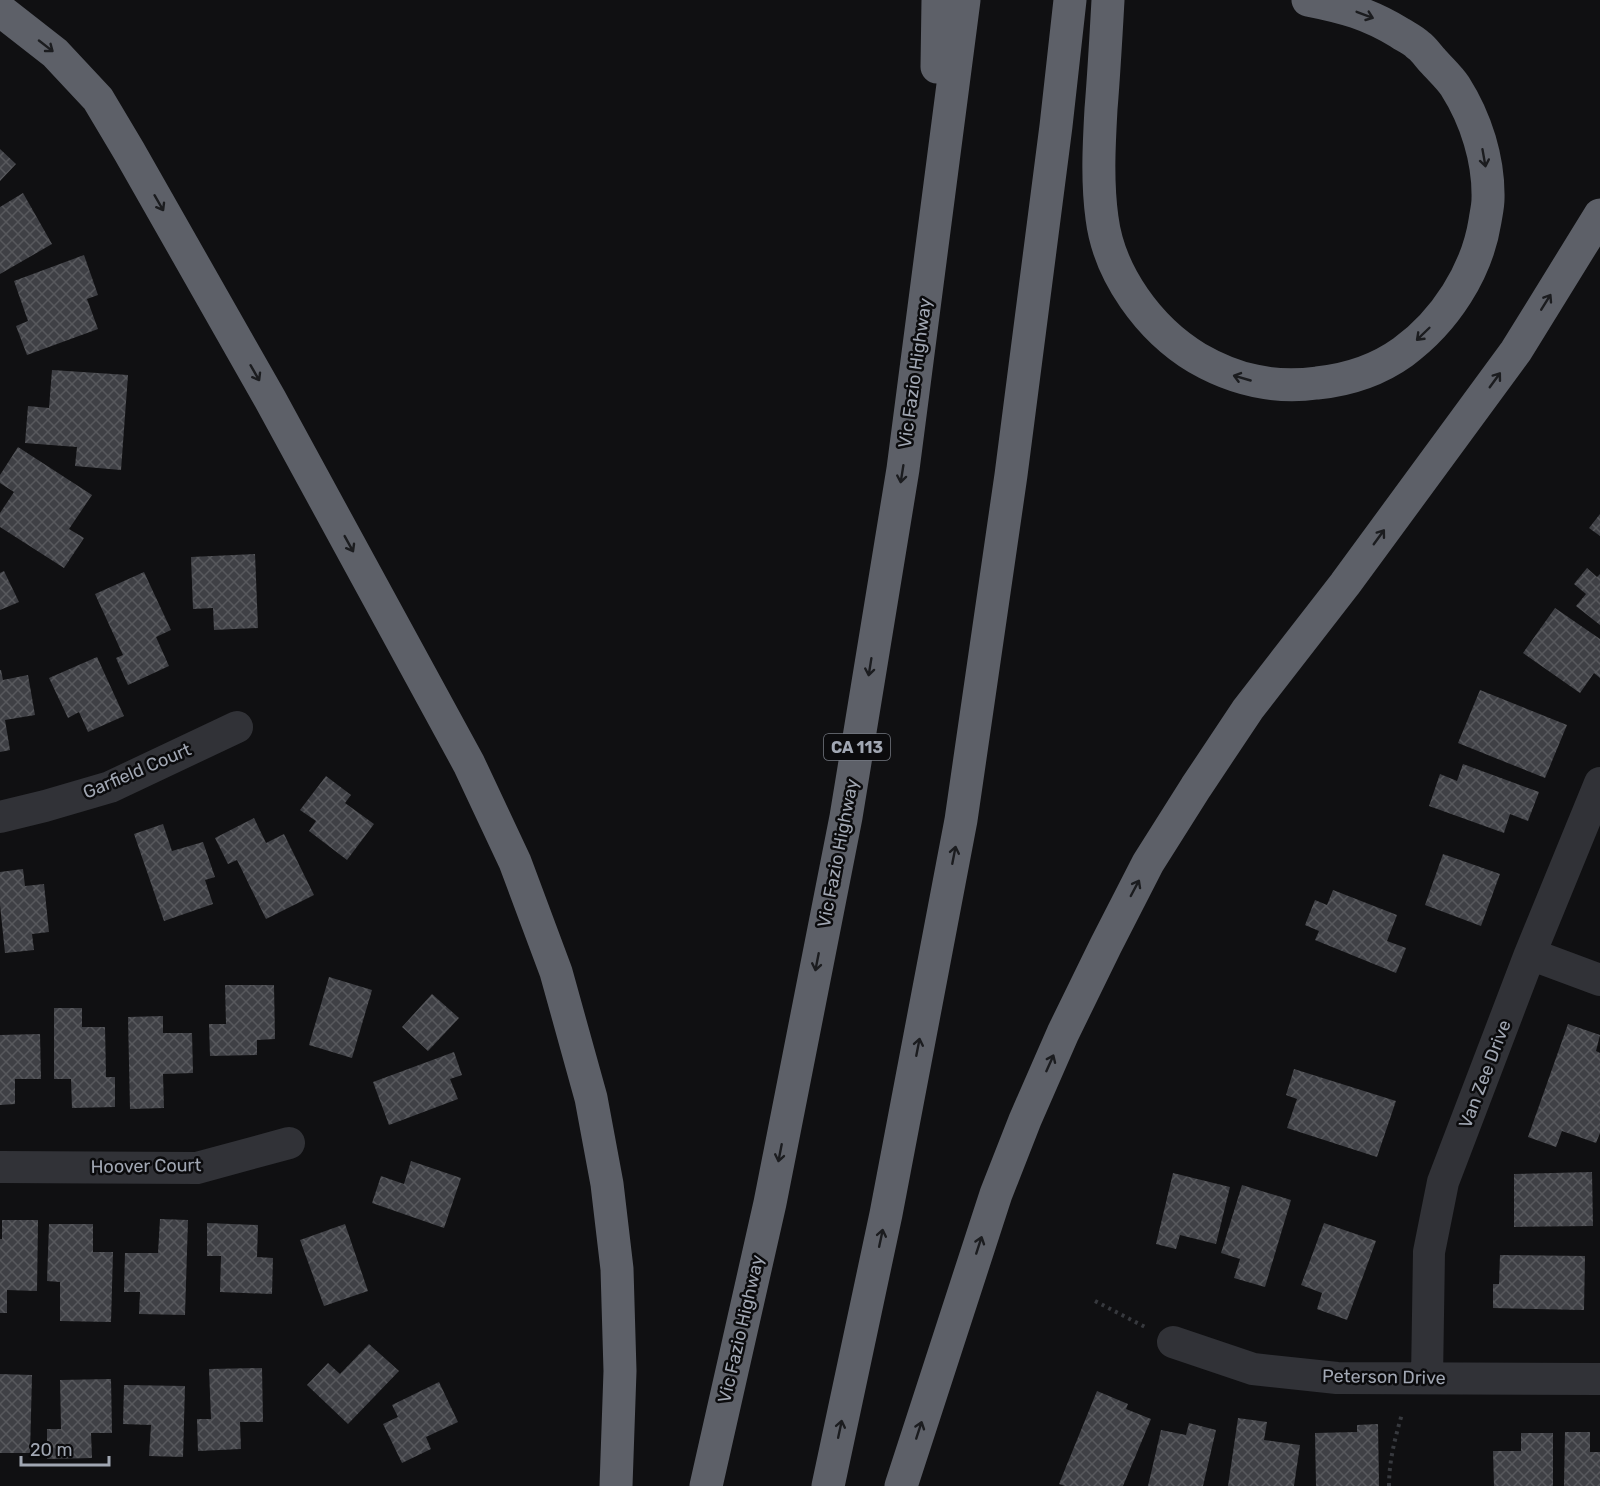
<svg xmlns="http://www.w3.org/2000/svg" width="1600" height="1486" font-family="Rubik,sans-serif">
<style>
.building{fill:url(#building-cross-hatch)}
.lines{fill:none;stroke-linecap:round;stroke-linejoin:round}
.path{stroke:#37393e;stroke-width:4;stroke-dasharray:3 4.5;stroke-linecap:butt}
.minor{stroke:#313237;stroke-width:32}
.motorway{stroke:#5d6068;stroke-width:33}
.oneway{stroke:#1b1c1f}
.labels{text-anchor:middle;stroke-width:5;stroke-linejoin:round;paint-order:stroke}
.shield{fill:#0b0b0d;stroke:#747881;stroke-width:1.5}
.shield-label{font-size:16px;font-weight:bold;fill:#a1a7b3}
.street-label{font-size:18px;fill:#a1a7b3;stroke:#0b0b0d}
</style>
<defs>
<pattern id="building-cross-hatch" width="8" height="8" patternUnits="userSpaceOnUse" patternTransform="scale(1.5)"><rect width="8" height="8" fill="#3f4045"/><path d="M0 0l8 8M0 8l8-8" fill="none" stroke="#58595d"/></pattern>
</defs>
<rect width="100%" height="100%" fill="#101012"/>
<!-- building -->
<path class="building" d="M0 149 16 164 0 181Z
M23 193 52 244 0 274V207Z
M84 255 98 295 87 299 98 329 27 355 16 326 28 321 14 281Z
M52 370 128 375 121 470 75 466 77 447 25 443 28 406 49 408Z
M18 447 92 495 69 529 84 538 64 568 0 527V513L14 492 0 483V475Z
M1600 514V536L1589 528Z
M255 554 258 628 214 630 213 608 193 609 191 557Z
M1587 568 1597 577 1600 574V625L1576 606 1586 594 1574 584Z
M4 571 19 602 0 610V573Z
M144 572 171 630 156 637 169 666 128 685 116 658 123 655 95 594Z
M1555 608 1600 639V678L1594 673 1580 693 1523 653Z
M97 657 124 716 88 732 79 712 68 718 49 678Z
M0 670H1L3 680 28 675 35 715 5 720 10 750 0 752Z
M1480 690 1567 725 1545 778 1458 743Z
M1463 764 1539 792 1528 821 1510 814 1504 833 1429 806 1440 774 1457 781Z
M326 776 351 795 345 803 374 824 347 860 309 831 316 821 300 810Z
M254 818 266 843 284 834 314 895 266 919 237 860 228 864 215 838Z
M163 824 172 851 203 842 215 877 205 880 213 904 164 921 134 834Z
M1443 854 1500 874 1481 926 1425 905Z
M23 869 25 886 44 884 49 932 32 934 34 950 5 953 0 905V872Z
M1333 890 1397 915 1387 941 1406 948 1396 973 1315 940 1319 931 1305 925 1315 900 1327 905Z
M329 977 372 990 352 1058 309 1045Z
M225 985H274L275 1039 257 1040V1055L210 1056 209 1024H226Z
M432 994 459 1018 428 1051 402 1027Z
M54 1008H82V1027H105L106 1077H115V1107L72 1108 71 1079H54Z
M163 1016V1033H192L193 1073 163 1074 164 1108 130 1109 128 1017Z
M1568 1024 1600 1035 1596 1051 1600 1053V1133L1596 1143 1562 1131 1556 1147 1528 1137Z
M40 1034 41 1079H15V1104L0 1105V1035Z
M454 1052 462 1075 450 1079 458 1099 389 1125 373 1082Z
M1294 1069 1396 1101 1377 1157 1287 1128 1297 1099 1286 1095Z
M411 1161 461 1178 444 1228 372 1203 381 1176 404 1184Z
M1592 1172 1593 1226 1514 1227V1174Z
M1173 1173 1230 1187 1216 1244 1180 1235 1176 1249 1156 1244Z
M1242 1185 1291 1200 1265 1287 1234 1278 1240 1259 1221 1253Z
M160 1219 188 1220 185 1315 139 1314 140 1292H124L125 1253H158Z
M2 1220H38L37 1291 7 1290V1313H0V1239H2Z
M207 1223 258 1225 257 1257 273 1258 272 1294 220 1292 221 1256H207Z
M1324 1223 1376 1241 1347 1320 1317 1309 1322 1293 1301 1285Z
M49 1224H93V1252H113L111 1322 60 1321V1282L47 1281Z
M345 1224 368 1291 324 1306 300 1240Z
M1500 1255 1585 1256 1584 1310 1493 1308V1284H1499Z
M369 1344 399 1371 348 1424 307 1385 328 1363 340 1374Z
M262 1368 263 1422H240L241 1449 198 1451 197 1419H211L209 1369Z
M0 1374 32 1375 30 1453H0Z
M111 1379 112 1433H91L92 1458 47 1459V1429H61L60 1380Z
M439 1382 458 1422 426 1437 431 1449 402 1463 383 1424 398 1417 392 1405Z
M124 1385 185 1386 183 1457 149 1456 151 1425 123 1424Z
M1097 1391 1128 1404 1126 1409 1151 1419 1123 1486H1065L1059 1484Z
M1238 1418 1267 1422 1264 1440 1300 1445 1294 1486H1228Z
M1189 1423 1216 1430 1203 1486H1148L1161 1430 1186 1435Z
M1378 1424 1379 1486H1316L1315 1433 1357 1432V1425Z
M1565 1432H1590V1452H1600V1486H1564Z
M1521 1433H1553V1486H1494L1493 1451H1521Z"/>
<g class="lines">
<!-- path -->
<path class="path" d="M1095 1301 1147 1328
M1389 1486C1389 1461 1395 1438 1402 1414"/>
<!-- minor -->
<path class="minor" d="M0 817 45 806 110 787 237 727
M1530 954 1600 980
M0 1167 197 1168 289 1143
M1173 1342 1253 1369 1337 1378 1600 1379
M1427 1378 1429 1252 1443 1182 1530 954 1600 783"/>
<!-- motorway -->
<path class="motorway" d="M1108 0C1106 36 1104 73 1101 109 1099 145 1097 182 1102 218 1109 274 1149 329 1197 358 1235 380 1273 389 1317 383 1347 380 1378 370 1403 352 1445 321 1477 272 1485 221 1486 214 1488 206 1488 199 1489 160 1476 119 1455 86 1449 77 1440 69 1433 61 1428 56 1424 49 1418 45 1413 40 1406 37 1400 33 1369 14 1344 7 1308 0
M0 10 55 53 98 99 129 151 270 399 469 764 515 862 556 972 591 1098 607 1184 617 1269 620 1371 616 1486
M937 67 938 0
M706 1486 770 1203 846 817 903 469 964 0
M828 1486 886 1214 961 820 1011 475 1056 126 1070 0
M901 1486 996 1194 1025 1120 1063 1033 1106 945 1148 863 1196 787 1248 709 1345 584 1516 351 1600 215"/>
</g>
<!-- one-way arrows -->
<defs><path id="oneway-shaft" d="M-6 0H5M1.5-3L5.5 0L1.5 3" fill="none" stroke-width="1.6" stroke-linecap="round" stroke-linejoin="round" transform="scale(1.5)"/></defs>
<g class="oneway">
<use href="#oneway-shaft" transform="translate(1365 15) rotate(21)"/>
<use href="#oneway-shaft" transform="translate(46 46) rotate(38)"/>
<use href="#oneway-shaft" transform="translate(1484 158) rotate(80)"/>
<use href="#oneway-shaft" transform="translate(159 203) rotate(60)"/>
<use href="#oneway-shaft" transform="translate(1546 302) rotate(-58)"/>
<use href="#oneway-shaft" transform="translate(1423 334) rotate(136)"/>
<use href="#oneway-shaft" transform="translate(255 373) rotate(60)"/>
<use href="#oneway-shaft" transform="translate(1242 378) rotate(-164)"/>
<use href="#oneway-shaft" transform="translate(1495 380) rotate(-54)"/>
<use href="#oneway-shaft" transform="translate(902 474) rotate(99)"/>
<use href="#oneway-shaft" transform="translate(1379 537) rotate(-54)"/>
<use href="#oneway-shaft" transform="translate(349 544) rotate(61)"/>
<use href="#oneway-shaft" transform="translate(870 667) rotate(99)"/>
<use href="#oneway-shaft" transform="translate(954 855) rotate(-79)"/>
<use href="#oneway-shaft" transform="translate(1135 888) rotate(-62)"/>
<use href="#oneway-shaft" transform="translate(817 962) rotate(101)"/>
<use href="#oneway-shaft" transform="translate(918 1047) rotate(-79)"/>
<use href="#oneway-shaft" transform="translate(1050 1063) rotate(-66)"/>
<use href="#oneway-shaft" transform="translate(780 1153) rotate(101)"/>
<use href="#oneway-shaft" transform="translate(881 1238) rotate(-78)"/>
<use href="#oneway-shaft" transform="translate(979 1245) rotate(-72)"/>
<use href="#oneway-shaft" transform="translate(840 1429) rotate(-78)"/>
<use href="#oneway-shaft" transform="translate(919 1430) rotate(-72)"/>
</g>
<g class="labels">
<!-- shield labels -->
<rect class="shield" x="824" y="734" width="66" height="26" rx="4.5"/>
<g class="shield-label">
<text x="857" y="753">CA 113</text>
</g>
<!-- street labels -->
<g class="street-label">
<text transform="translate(915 373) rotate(-82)" y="6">Vic Fazio Highway</text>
<text transform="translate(137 771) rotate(-23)" y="6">Garfield Court</text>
<text transform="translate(838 853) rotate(-79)" y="6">Vic Fazio Highway</text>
<text transform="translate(1485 1074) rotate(-69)" y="6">Van Zee Drive</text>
<text transform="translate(146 1166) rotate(-1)" y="6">Hoover Court</text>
<text transform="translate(741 1329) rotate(-77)" y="6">Vic Fazio Highway</text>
<text transform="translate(1384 1377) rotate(1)" y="6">Peterson Drive</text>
</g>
</g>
<!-- scale -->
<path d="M21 1456v9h88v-9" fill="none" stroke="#a1a7b3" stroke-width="3"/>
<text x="30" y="1456" font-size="18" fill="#a1a7b3" stroke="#0b0b0d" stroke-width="4.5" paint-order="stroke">20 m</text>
</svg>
